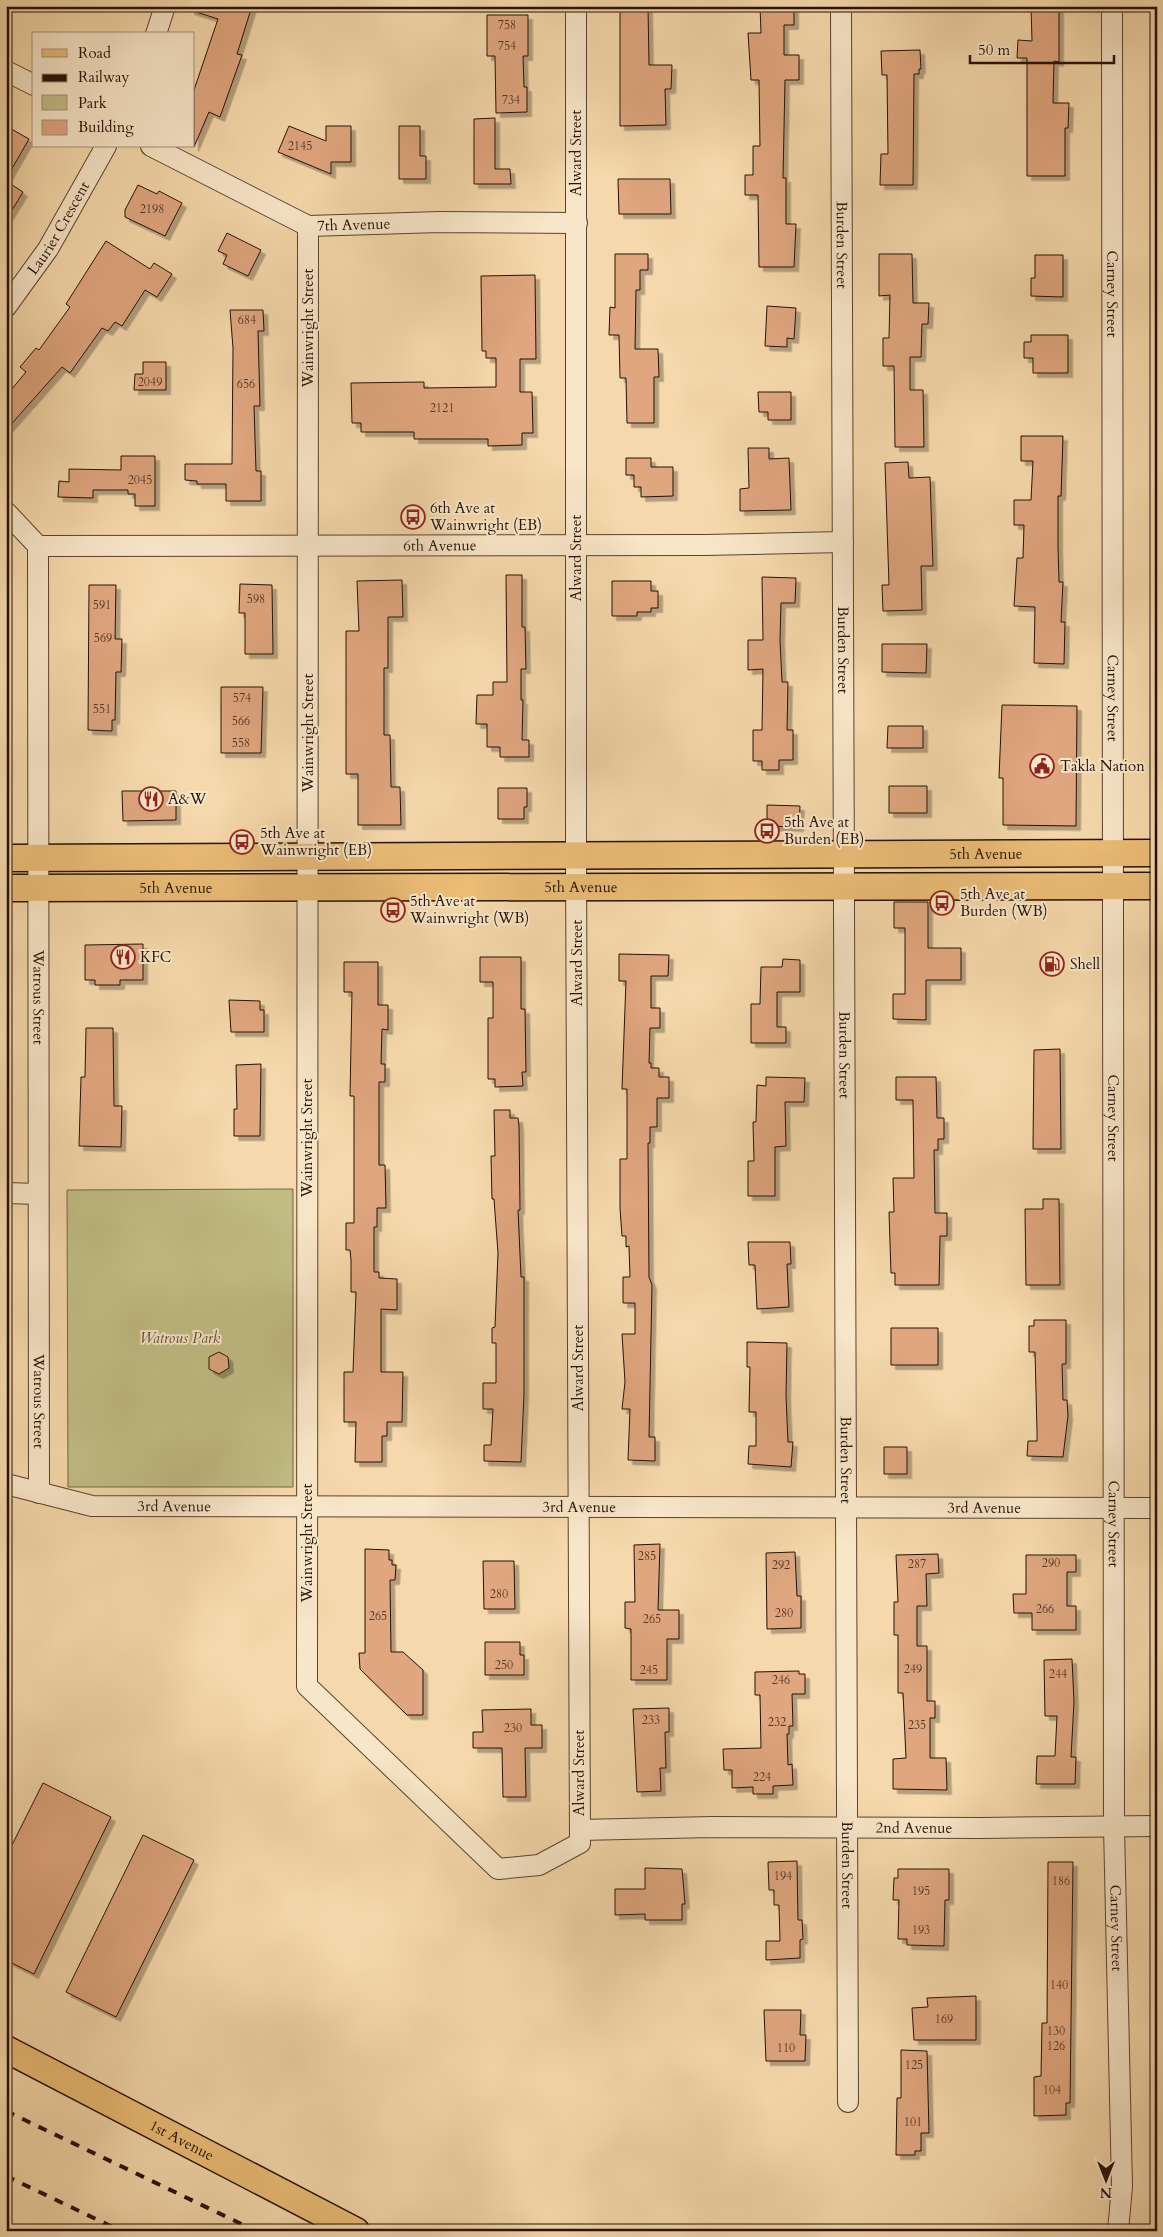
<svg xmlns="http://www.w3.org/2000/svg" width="1163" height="2237" font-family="Cardo,serif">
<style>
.green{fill:#c1bd85;stroke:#736746}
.building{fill:#dfa67f;stroke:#251106;filter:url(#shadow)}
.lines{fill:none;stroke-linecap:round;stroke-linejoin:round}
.minor-casing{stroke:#59432f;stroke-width:22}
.major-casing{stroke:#251106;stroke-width:29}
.minor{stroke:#f8e6c8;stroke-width:20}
.major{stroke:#eabc76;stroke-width:26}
.rail{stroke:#251106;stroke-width:4;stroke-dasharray:9 9;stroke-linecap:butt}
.labels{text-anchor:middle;stroke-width:4;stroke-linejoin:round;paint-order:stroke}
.number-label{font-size:12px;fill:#543624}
.street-label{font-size:15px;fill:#251106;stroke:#f8e6c8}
.poi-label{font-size:15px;fill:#251106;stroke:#f8e6c8;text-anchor:start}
.park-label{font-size:15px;font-style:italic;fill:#5c4d32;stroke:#f8e6c8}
</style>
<defs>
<filter id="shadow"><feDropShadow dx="4.5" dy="4.5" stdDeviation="0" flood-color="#0004"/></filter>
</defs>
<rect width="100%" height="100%" fill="#f5d8ab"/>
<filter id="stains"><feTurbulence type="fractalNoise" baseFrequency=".004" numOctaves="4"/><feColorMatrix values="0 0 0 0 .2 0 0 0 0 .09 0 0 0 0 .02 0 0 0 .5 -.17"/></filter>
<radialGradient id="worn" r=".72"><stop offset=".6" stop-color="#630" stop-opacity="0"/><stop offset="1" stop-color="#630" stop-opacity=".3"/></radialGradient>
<!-- green -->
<path class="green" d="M293 1189V1487H68L67 1190Z"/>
<!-- building -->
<path class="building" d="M190 6H252L237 54 242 55 220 117 209 112 194 147V90L218 19 190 10Z
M620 6H648L649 65H672L671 89H665L666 125 620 126Z
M760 6H794V25H784V55H799V80H785L783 178H786V224H796L794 267H759L758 195H745V175H753V146H760L759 80H751L748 33H761Z
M1031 6H1059V62L1054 61 1053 103H1069L1068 128H1065V176H1027V58H1017L1018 40 1032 41Z
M487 15H528V56H523L524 87H527V112L496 113 495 56H487Z
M920 50 921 69H919V74H914L913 185H880L881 154H888L887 75H882L881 51Z
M495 118V169H510L511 184H474V119Z
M6 126 29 139 6 179Z
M289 126 326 141V126H351V162H331V174L278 152Z
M399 126H420V156H426V179H399Z
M618 179H670L671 214H619Z
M6 181 23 192 6 220Z
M138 185 157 194 159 191 182 203 165 236 125 217V210Z
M227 233 261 250 248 276 223 264 227 255 218 251Z
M106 241 150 269 154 263 172 274 157 297 145 290 122 326 115 322 108 331 102 328 70 373 62 367 6 430V396L26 372 20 367 36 348 39 350 70 307 66 304Z
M615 254H648V270H640V290H636L635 349H658L659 377H654V423H627L626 378H620L619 335H609L610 307 615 308Z
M879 254H912L913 303H929L928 324H922L921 357H910V390H923L924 447H895L894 366H883V338H889L890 295 879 296Z
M1035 255H1063V297L1031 296V278H1035Z
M535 275 536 359H520V392H532L533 433H522V445L488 446V439H414V432H361V423H352L351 383 424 382V388L496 387V358H486V351H482L481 276Z
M767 306 796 308 794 339 787 338V347L765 346Z
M230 310H263L264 331H258L260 406H254L256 471H261V501H226V484H197V481L185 480V464H232L233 348Z
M1031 335H1068V373H1033V358H1024V342H1031Z
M143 362H166V390H134L135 374H143Z
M758 392H791V420H768V412H759Z
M1021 436H1063L1061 496H1058V547L1059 582H1063L1061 622H1065L1064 664 1034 663 1035 607 1014 606 1017 558H1023L1024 525H1014V500H1031L1033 461H1021Z
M748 448H769V459L789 458 791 510 740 511V489L749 488Z
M121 456H155V506H135V494H128V490H93V498L58 497 59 481 69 482V469L121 470Z
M626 458H651V467H673V496L641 497V487H634V475H626Z
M908 462 909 478 930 477 933 566H921L922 610 883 611 882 585H889L885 463Z
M506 575H522V627H525L526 669H521V700H523L522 740H529V757H500V747H487V724H476L477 695H493V682H507Z
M762 577 796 578 795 603H781L780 640 782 682H788L787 730H793V760H779V770H762V761H753V730H762L763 669 748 670V640H763Z
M402 580 403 617H388V668H384V735H390L391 787H400L401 825H358V774H346V631H359L357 581Z
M612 581H651V591H658V608H651V612H637V616H612Z
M240 584 272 585 273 654H245V613H239Z
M89 585H116L115 639H122L121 672H116L115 720H112V731L88 730Z
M882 644H927L926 673 882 672Z
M221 687H263L261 753H221Z
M1002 705 1077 706 1076 826 1003 825V778H999Z
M888 726H923V748H887Z
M889 786H927V813H889Z
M498 788H527V807H524V819H498Z
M122 791H176V820L123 821Z
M767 805 800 806 799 827 767 826Z
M894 902H928V948H961V980H926V1020L893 1019V994H905V928H894Z
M143 944V980H120V985H95V980H85V945Z
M619 954 669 955 668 976H651V1008H660V1028H650L649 1063H651V1068H659V1077H669V1098H657V1127H650V1143H648L649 1277 652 1285 649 1437H655V1461L628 1460 630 1409H622L625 1382 622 1334H635V1303H623V1277H630L629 1246 626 1247V1236H622L620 1208V1159H627V1089H622L626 981H619Z
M480 957H521V1009H525L526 1072H522L523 1086 495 1087V1079H488V1018H493V982H480Z
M783 959 800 960V992H777V1027H786V1043H751V1004H760L761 967H782Z
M344 962H378V1005H388V1030L382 1029 381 1064H385V1082H379V1165H385L386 1208H377V1227H374V1272H379V1278L397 1279V1310L381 1309V1372H403L402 1422H387V1436H382V1462H355L356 1422H344V1372H353L356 1292H351V1260L350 1250H346V1223H354V1096H350L352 992H344Z
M229 1000 260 1001V1010H264V1032H231Z
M86 1028H113L114 1106H122L121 1147 79 1146 81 1077H85Z
M1060 1049 1061 1149H1033L1034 1050Z
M261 1064 260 1136H234V1109H237L236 1065Z
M766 1077 805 1078 804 1102H785L786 1146 775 1147V1196H748V1161H754L753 1122H756L757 1085 766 1086Z
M896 1077H936L937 1118H944V1139H938V1150H934L935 1213H947V1236H940L939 1285H895V1273H891L889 1212H894L893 1178H914L913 1100H896Z
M494 1110H510V1118H518L519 1126 520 1210H518L521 1277H524V1394L521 1462 484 1461V1445H491L493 1409H483V1383H496V1343H492V1328L495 1327 498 1253 494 1199H492L491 1156H495Z
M1043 1199H1059L1060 1285H1026L1025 1209H1043Z
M748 1242H790L791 1264H787L789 1307 757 1309 755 1265H749Z
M1034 1320H1066V1364H1062L1063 1400H1067L1068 1416 1063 1457 1027 1456 1028 1441H1037V1431L1035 1352H1029V1326H1034Z
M891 1328H938V1365H891Z
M747 1342 787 1343 786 1396 788 1442H793L791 1467 748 1464 749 1446H756V1412H749L750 1367H747Z
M219 1352 228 1357 229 1368 219 1374 209 1369V1357Z
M884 1447H907V1474H884Z
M660 1544 658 1610H679V1639H667V1680H631V1629L625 1628V1602H635L634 1545Z
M365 1549 389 1550V1560H392V1565H396L395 1580H390L391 1652H403L423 1670V1715H407L360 1669 359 1653H365Z
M795 1552 797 1596H801V1628L767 1629 766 1553Z
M938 1554 939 1573 926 1574 927 1606H917V1646H927V1701H935V1718H930V1758H946L947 1790 893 1789V1759L906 1758 903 1693H898V1635H894V1602H898L896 1555Z
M1026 1555H1076V1572H1067V1606H1076V1630H1032V1613H1014L1013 1594H1026Z
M483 1561H514L515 1609H484Z
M485 1642H520V1655H524V1675H485Z
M1072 1659 1074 1702 1071 1757H1076L1075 1784H1036L1037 1756H1055L1057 1716H1045L1044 1660Z
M799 1671V1674H805V1694H792L793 1726H789V1734H787L788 1765 792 1764 793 1785 773 1786V1794H753V1787L732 1788V1770H724L723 1749 761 1748 760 1695H755V1672Z
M669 1708V1732H665L666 1768H660L661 1791 637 1792 633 1709Z
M531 1709V1725H542V1748H525L526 1797H503L502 1748H473V1732H483L482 1710Z
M43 1783 111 1817 34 1974 6 1960V1857Z
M143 1835 194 1860 116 2017 66 1992Z
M797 1861 798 1920H802L803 1939 800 1940V1958L766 1960V1941H780L779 1905H774V1890H769L768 1862Z
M1048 1862H1073L1070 2103H1066V2115L1034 2116V2077L1041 2076 1042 2023H1047Z
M645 1868 682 1869 685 1904H682V1920H645V1914L615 1915V1889H645Z
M898 1869H949V1900H945L944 1946 907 1945V1939H898L899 1900H893L894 1878H898Z
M976 1996V2040H914L912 2008 928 2007 927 1998Z
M764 2010H801L800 2035H806L805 2061H766Z
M901 2050 927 2051 929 2133H921V2151H915V2155H896L897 2098H901Z"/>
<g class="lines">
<!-- minor casing -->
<g class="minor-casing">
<g id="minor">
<path id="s1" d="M841 6 848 2102"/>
<path id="s2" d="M1112 6 1114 1826 1122 2187 1118 2231"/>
<path d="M156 34 165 6"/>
<path d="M6 71 34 85"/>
<path id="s3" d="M151 146 308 226 440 222 577 223"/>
<path d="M308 226 307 1686 498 1869 539 1865 580 1843 576 856V6"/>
<path id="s4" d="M6 307 48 249 106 146"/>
<path id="s5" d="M6 512 38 546 39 1493"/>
<path id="s6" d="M38 546 705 545 843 542"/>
<path d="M6 1193 38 1194"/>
<path id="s7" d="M6 1484 92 1506 1157 1508"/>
<path id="s8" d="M580 1830 712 1827 982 1828 1157 1826"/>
</g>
</g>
<!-- major casing -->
<g class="major-casing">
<g id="major">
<path id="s9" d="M6 858 1157 853"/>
<path id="s10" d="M6 888 1157 886"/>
<path id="s11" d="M6 2049 356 2231"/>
</g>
</g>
<!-- minor -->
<use href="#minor" class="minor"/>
<!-- major -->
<use href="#major" class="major"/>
<!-- rail -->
<path class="rail" d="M6 2111 256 2231
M6 2176 121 2231"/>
</g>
<!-- icons -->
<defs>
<g id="bus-ring" transform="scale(1.25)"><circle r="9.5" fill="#f8e6c8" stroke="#8f2418" stroke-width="1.5"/><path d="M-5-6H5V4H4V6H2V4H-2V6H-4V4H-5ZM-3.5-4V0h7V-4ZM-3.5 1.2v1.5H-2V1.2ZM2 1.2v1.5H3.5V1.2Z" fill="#8f2418"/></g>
<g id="civic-ring" transform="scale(1.25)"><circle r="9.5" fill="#f8e6c8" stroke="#8f2418" stroke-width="1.5"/><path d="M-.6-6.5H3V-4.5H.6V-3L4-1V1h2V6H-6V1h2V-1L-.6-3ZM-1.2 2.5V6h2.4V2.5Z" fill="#8f2418"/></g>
<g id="restaurant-ring" transform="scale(1.25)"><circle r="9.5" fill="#f8e6c8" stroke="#8f2418" stroke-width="1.5"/><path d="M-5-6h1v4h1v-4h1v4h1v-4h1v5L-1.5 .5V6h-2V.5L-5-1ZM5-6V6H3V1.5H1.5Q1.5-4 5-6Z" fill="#8f2418"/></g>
<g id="fuel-ring" transform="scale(1.25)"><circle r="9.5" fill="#f8e6c8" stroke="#8f2418" stroke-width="1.5"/><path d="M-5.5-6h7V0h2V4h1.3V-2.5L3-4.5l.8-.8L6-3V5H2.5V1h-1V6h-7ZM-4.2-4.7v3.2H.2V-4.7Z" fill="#8f2418"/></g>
</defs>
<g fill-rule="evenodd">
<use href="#bus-ring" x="413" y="517"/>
<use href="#civic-ring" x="1042" y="766"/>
<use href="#restaurant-ring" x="151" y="799"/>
<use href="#bus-ring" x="767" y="831"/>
<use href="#bus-ring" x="242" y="842"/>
<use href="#bus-ring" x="942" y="903"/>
<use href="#bus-ring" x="393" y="910"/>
<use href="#restaurant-ring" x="123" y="957"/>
<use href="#fuel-ring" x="1052" y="964"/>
</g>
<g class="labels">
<!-- number labels -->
<g class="number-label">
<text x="507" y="29">758</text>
<text x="507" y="50">754</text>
<text x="511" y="104">734</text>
<text x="300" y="150">2145</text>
<text x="152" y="213">2198</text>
<text x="247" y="324">684</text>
<text x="150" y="386">2049</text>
<text x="246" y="388">656</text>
<text x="442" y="412">2121</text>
<text x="140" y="484">2045</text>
<text x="256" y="603">598</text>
<text x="102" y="609">591</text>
<text x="103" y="642">569</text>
<text x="242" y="702">574</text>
<text x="102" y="713">551</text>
<text x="241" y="725">566</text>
<text x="241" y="747">558</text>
<text x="647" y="1560">285</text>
<text x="1051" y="1567">290</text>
<text x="917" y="1568">287</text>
<text x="781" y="1569">292</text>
<text x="499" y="1598">280</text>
<text x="1045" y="1613">266</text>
<text x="784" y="1617">280</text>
<text x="378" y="1620">265</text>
<text x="652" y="1623">265</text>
<text x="504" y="1669">250</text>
<text x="913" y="1673">249</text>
<text x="649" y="1674">245</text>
<text x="1058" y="1678">244</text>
<text x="781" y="1684">246</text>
<text x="651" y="1724">233</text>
<text x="777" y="1726">232</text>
<text x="917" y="1729">235</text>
<text x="513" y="1732">230</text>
<text x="762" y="1781">224</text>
<text x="783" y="1880">194</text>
<text x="1061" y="1885">186</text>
<text x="921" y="1895">195</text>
<text x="921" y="1934">193</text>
<text x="1059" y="1989">140</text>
<text x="944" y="2023">169</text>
<text x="1056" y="2035">130</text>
<text x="1056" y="2050">126</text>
<text x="786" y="2052">110</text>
<text x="914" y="2069">125</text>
<text x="1052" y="2094">104</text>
<text x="913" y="2126">101</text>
</g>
<!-- street labels -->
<g class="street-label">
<text transform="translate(576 153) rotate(-90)" y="5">Alward Street</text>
<text dy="5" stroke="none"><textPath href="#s3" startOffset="222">7th Avenue</textPath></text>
<text dy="5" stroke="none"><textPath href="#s4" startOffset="95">Laurier Crescent</textPath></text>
<text dy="5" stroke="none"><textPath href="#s1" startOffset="239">Burden Street</textPath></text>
<text dy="5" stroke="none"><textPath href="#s2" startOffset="288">Carney Street</textPath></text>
<text transform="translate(308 328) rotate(-90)" y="5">Wainwright Street</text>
<text dy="5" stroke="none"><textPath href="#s6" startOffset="402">6th Avenue</textPath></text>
<text transform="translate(576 558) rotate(-90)" y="5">Alward Street</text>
<text dy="5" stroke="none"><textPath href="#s1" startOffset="644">Burden Street</textPath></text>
<text dy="5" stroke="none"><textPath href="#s2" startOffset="692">Carney Street</textPath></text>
<text transform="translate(308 733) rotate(-90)" y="5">Wainwright Street</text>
<text dy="5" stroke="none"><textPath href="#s9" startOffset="980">5th Avenue</textPath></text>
<text dy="5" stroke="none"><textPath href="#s10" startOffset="170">5th Avenue</textPath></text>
<text dy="5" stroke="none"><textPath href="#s10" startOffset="575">5th Avenue</textPath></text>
<text transform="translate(577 963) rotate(-90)" y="5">Alward Street</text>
<text dy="5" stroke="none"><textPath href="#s5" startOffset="498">Watrous Street</textPath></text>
<text dy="5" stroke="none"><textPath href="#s1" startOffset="1049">Burden Street</textPath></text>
<text dy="5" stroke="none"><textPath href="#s2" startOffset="1112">Carney Street</textPath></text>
<text transform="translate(307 1138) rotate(-90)" y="5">Wainwright Street</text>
<text transform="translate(578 1368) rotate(-90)" y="5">Alward Street</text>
<text dy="5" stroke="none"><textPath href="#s5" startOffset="902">Watrous Street</textPath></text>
<text dy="5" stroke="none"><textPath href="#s1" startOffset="1454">Burden Street</textPath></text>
<text dy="5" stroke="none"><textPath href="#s7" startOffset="171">3rd Avenue</textPath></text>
<text dy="5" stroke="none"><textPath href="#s7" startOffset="576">3rd Avenue</textPath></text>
<text dy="5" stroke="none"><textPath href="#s7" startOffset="981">3rd Avenue</textPath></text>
<text dy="5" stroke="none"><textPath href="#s2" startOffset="1518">Carney Street</textPath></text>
<text transform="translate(307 1543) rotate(-90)" y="5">Wainwright Street</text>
<text transform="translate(579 1773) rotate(-90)" y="5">Alward Street</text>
<text dy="5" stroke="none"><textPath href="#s8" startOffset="334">2nd Avenue</textPath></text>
<text dy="5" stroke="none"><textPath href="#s1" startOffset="1859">Burden Street</textPath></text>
<text dy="5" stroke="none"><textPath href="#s2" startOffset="1922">Carney Street</textPath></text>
<text dy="5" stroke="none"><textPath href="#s11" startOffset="198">1st Avenue</textPath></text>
</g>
<!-- poi labels -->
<g class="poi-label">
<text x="430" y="513">6th Ave at<tspan x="430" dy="17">Wainwright (EB)</tspan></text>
<text x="1060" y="771">Takla Nation</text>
<text x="168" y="804">A&amp;W</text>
<text x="784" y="827">5th Ave at<tspan x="784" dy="17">Burden (EB)</tspan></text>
<text x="260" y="838">5th Ave at<tspan x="260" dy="17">Wainwright (EB)</tspan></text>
<text x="960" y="899">5th Ave at<tspan x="960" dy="17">Burden (WB)</tspan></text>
<text x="410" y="906">5th Ave at<tspan x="410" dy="17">Wainwright (WB)</tspan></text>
<text x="140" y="962">KFC</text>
<text x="1070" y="969">Shell</text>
</g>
<!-- park labels -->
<g class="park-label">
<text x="180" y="1343">Watrous Park</text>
</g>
</g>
<!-- margin -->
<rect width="1163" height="2237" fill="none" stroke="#f5d8ab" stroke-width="25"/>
<rect x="8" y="8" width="1148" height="2222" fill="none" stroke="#251106" stroke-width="2.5"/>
<rect x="12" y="12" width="1138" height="2212" fill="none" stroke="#251106"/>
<!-- legend -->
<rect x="32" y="32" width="162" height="115" fill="#f8e6c8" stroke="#a4917a"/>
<rect x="42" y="49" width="25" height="8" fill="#eabc76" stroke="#a4917a"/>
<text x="78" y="58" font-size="15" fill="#251106">Road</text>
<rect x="42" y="74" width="25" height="8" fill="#251106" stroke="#a4917a"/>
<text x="78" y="82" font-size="15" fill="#251106">Railway</text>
<rect x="42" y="95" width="25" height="15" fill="#c1bd85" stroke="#a4917a"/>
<text x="78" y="108" font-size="15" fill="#251106">Park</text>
<rect x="42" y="120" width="25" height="15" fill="#dfa67f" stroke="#a4917a"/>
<text x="78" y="132" font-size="15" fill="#251106">Building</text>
<!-- north arrow -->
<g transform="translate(1106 2180) rotate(180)" stroke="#f8e6c8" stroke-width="4" paint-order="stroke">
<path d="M0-4L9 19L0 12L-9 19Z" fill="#251106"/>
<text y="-8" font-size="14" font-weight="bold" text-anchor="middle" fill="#251106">N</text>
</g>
<!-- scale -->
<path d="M970 55v8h144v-8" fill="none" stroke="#251106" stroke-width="2.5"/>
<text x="978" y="55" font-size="15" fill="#251106" stroke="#f8e6c8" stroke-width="4" paint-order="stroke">50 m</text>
<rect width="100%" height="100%" filter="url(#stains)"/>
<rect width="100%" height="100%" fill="url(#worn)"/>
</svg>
